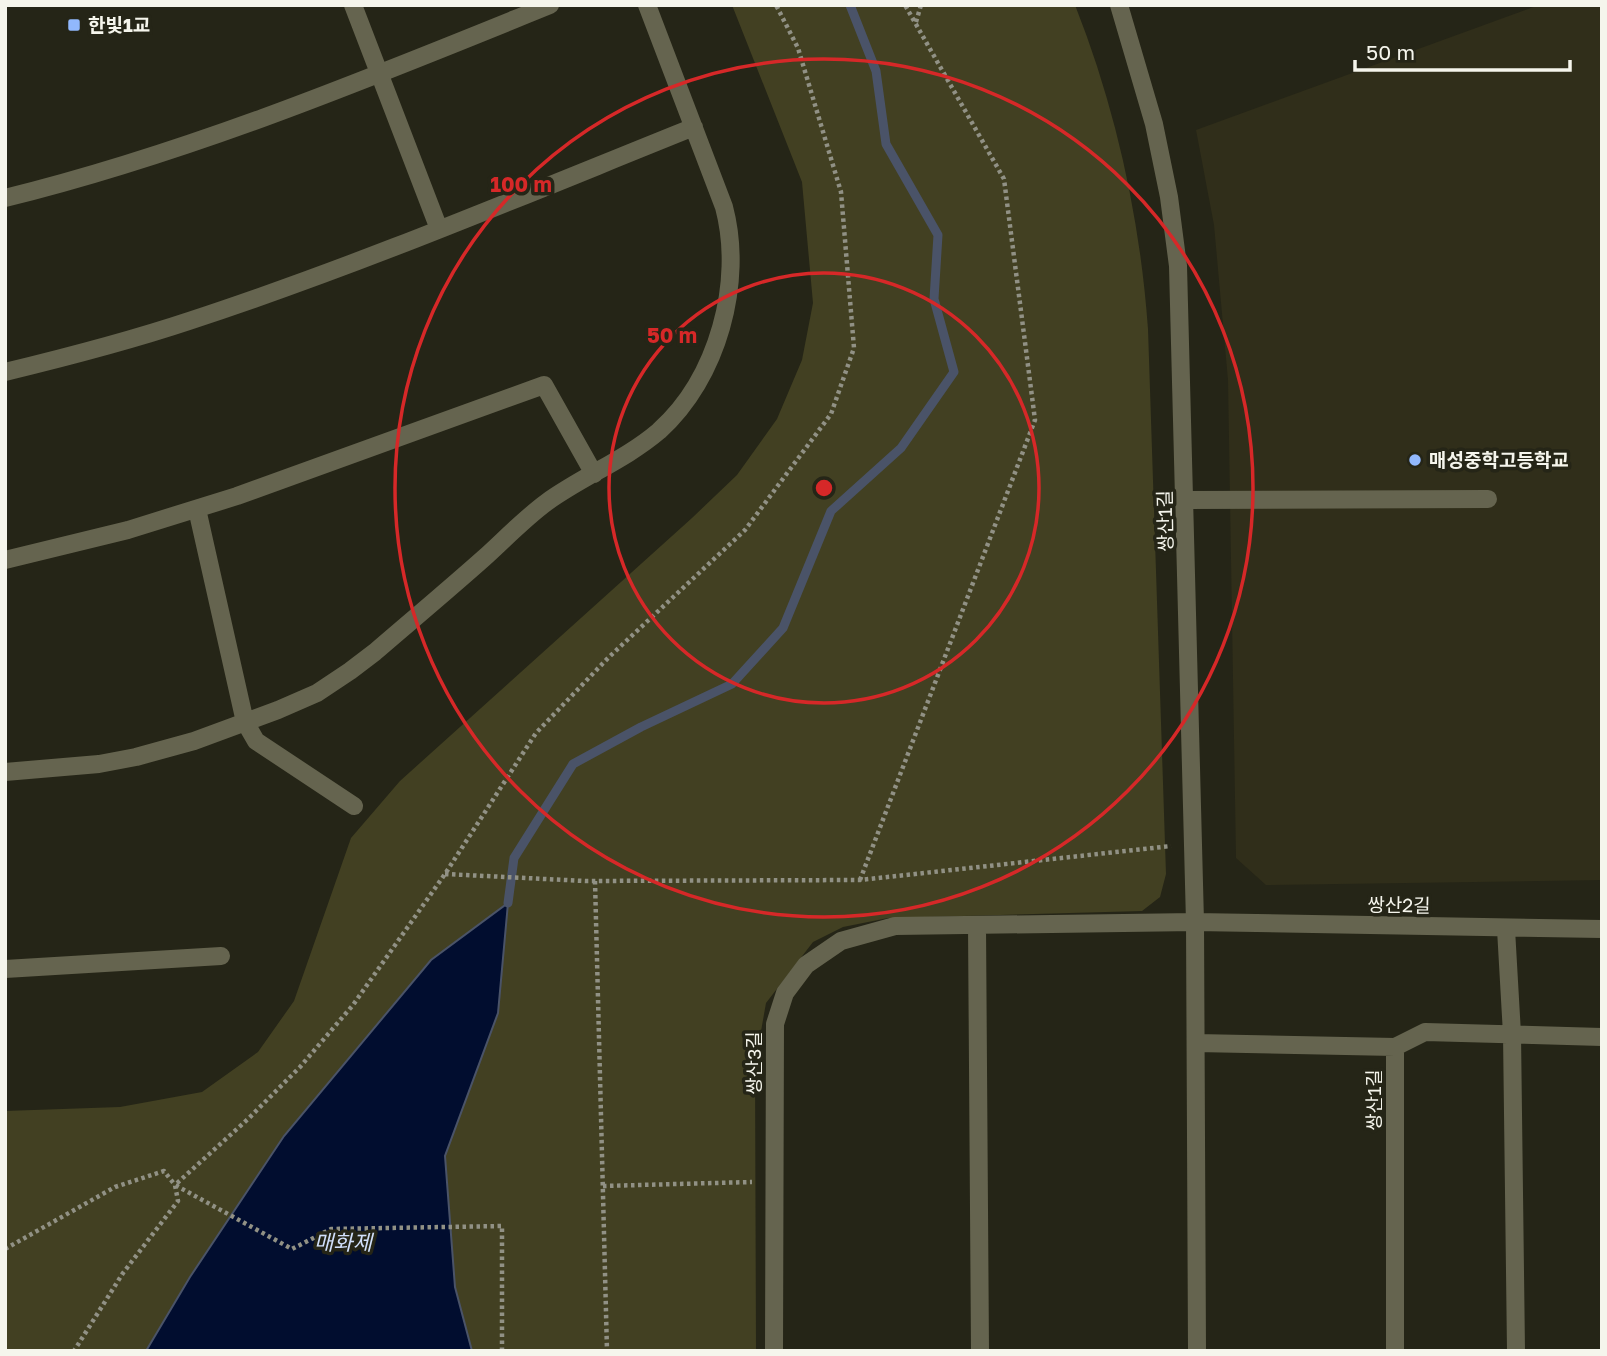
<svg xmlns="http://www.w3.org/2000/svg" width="1607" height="1356" font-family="'Golos Text','Noto Sans KR',sans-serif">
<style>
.built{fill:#302e1a}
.green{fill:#424022}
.water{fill:#010d2f;stroke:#4a5368;stroke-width:2}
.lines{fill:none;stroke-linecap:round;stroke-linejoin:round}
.stream{stroke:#4a5368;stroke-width:9}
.path{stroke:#919185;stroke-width:4.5;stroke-dasharray:3.5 3.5;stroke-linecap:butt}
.minor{stroke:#65644f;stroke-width:18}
.ring{fill:none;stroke:#d62828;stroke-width:3.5}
.poi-dot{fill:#91b8fd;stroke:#252517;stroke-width:2.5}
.labels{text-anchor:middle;stroke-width:7;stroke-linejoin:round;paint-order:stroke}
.poi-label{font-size:19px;font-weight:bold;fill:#f5f5ec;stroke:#252517;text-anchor:start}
.street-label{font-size:19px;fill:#f5f5ec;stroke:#252517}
.water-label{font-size:21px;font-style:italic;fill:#d1e0fb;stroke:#252517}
.centre{fill:#d62828;stroke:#252517;stroke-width:3.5}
.ring-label{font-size:21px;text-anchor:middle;font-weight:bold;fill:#d62828;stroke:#252517;stroke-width:7;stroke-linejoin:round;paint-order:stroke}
</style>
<rect width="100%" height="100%" fill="#252517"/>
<!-- built -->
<path class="built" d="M1539 5H1602V880L1266 885 1236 858 1228 380 1214 225 1196 130Z"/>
<!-- green -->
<path class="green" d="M732 5H1075C1116 109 1140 218 1148 329L1166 874 1160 897 1142 911 888 918 843 927 813 942 766 1003 755 1065 756 1351H5V1111L120 1107 202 1092 258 1052 294 1001 351 838 400 781 692 518 737 475 777 419 802 360 813 303 802 182Z"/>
<!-- water -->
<path class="water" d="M508 903 498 1013 445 1156 455 1287 472 1351H146L190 1277 284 1136 431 960Z"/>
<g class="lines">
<!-- stream -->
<path class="stream" d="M508 903 514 858 573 764 641 727 732 684 783 628 831 511 901 448 954 372 934 299 938 235 886 144 876 71 850 5"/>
<!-- path -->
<path class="path" d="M916 22 921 5
M445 874 585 881 860 880 1171 846
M860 880 1035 420 1004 179 905 5
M595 881 607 1351
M603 1186 752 1182
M5 1249 115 1187 164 1171 175 1185 178 1201 123 1273 74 1351
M502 1351V1226L331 1229 292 1249 175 1185 248 1119 300 1067 353 1005 445 874 536 733 608 658 745 530 831 414 854 348 841 192 798 48 776 5"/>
<!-- minor -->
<path class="minor" d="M353 5 439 229
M1119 5 1154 124 1169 197 1178 266 1195 922 1197 1351
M5 198C192 152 372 77 550 5
M5 372C67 357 129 341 189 321 360 265 527 194 694 127
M1185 500 1488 499
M197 509 245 722 256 741 354 806
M5 560 128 530 237 496 544 385 594 474
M5 772 99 764 136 757 194 741 278 710 317 693 350 671 375 652C411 621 448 590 484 558 504 540 525 518 547 502 583 476 625 460 659 431 718 378 744 282 724 207L647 5
M977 925 980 1351
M1506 929 1512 1034 1516 1351
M5 969 221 956
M1196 1043 1395 1047V1351
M1395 1047 1425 1032 1602 1037
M774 1351 775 1024 785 993 806 965 841 941 895 926 1195 922 1602 929"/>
</g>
<!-- distance rings -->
<g class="ring">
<circle cx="824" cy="488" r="215"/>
<circle cx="824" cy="488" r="429"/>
</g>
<!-- markers -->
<g class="poi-dot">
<rect x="67" y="18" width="14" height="14" rx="3.5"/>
<circle cx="1415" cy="460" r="7"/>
</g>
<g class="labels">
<!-- poi labels -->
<g class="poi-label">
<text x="88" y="32">한빛1교</text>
<text x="1429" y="467">매성중학고등학교</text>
</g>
<!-- street labels -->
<g class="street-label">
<text transform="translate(1165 521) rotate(-91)" y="7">쌍산1길</text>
<text transform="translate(1399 905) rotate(1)" y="7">쌍산2길</text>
<text transform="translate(754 1063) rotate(-90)" y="7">쌍산3길</text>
<text transform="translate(1374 1100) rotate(-90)" y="7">쌍산1길</text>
</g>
<!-- water labels -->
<g class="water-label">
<text x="343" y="1250">매화제</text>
</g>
</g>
<circle cx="824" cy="488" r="10" class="centre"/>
<g class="ring-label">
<text x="521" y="192">100 m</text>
<text x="672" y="343">50 m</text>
</g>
<!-- border -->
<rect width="1607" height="1356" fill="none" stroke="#f5f5ec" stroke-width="14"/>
<!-- scale -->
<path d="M1355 60v10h215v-10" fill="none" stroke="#f5f5ec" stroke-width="3.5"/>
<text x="1366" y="60" font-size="21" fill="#f5f5ec" stroke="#252517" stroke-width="5" paint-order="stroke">50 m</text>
</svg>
